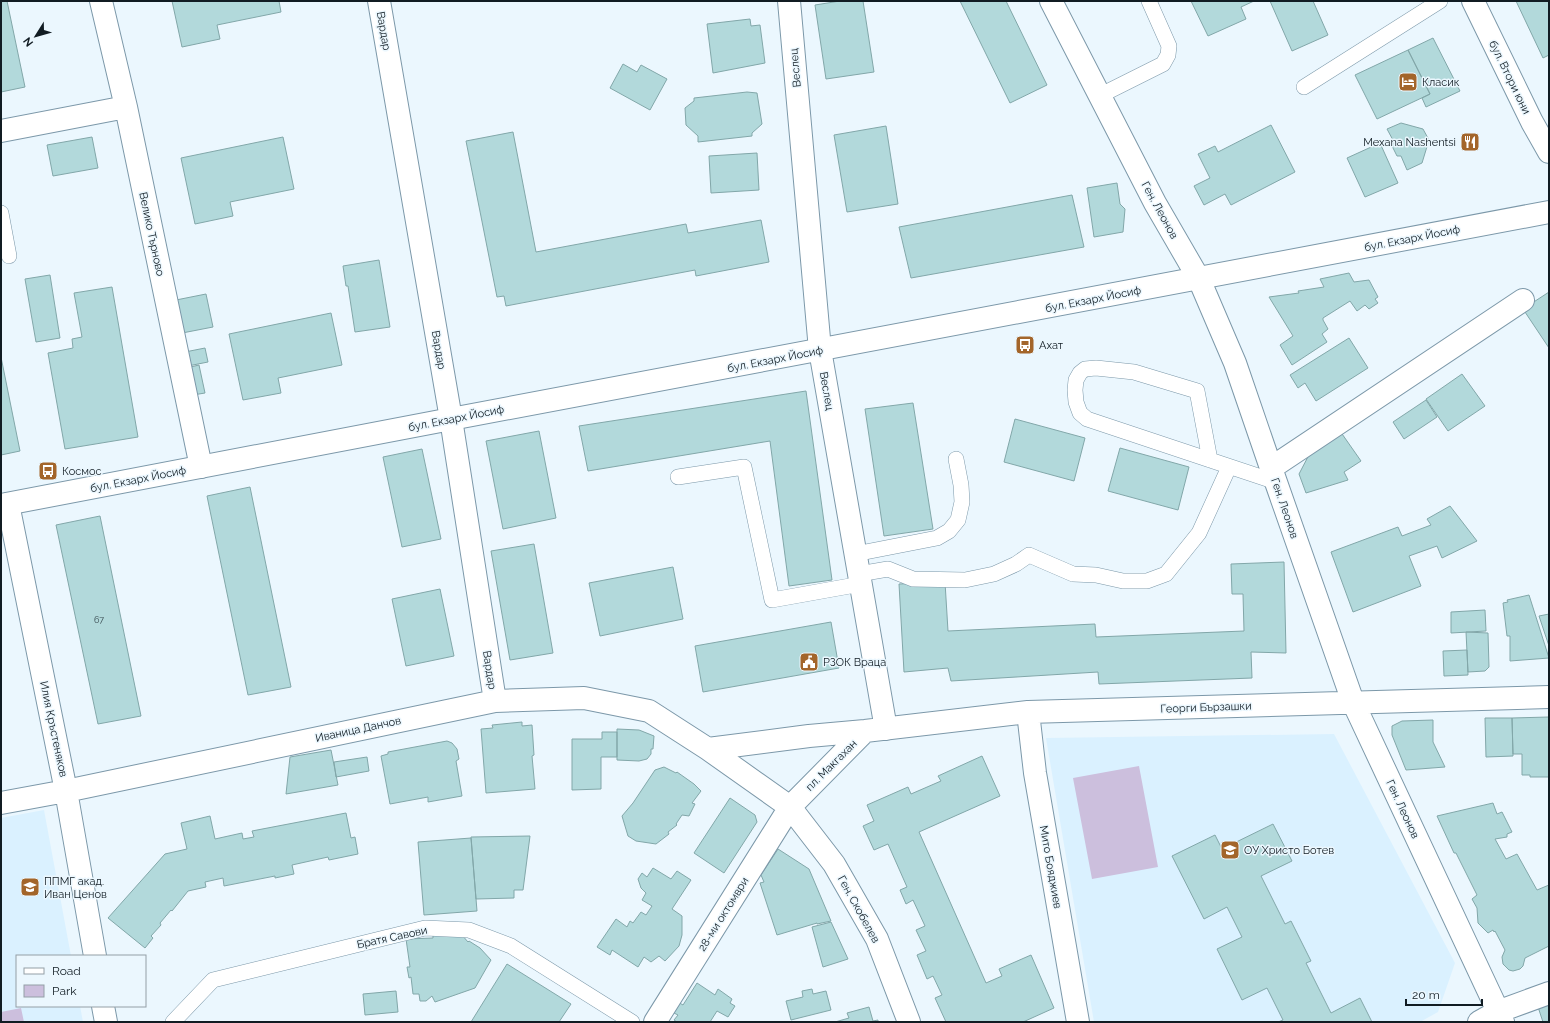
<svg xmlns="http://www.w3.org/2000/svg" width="1550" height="1023" font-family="Raleway,sans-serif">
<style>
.built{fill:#daf1ff}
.green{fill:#ccbfdd}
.building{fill:#b2d9db;stroke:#82a7a9}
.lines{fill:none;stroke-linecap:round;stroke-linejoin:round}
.service-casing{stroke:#7c98a9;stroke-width:16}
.minor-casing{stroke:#7c98a9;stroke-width:24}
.tertiary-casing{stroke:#7c98a9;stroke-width:24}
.service{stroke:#fff;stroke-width:15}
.minor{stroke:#fff;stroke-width:22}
.tertiary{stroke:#fff;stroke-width:22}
.labels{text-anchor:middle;stroke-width:3;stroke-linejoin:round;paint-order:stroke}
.number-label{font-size:9px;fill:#394b51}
.street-label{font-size:11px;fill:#111c23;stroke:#ebf7fe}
.poi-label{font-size:11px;fill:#111c23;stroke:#ebf7fe;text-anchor:start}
</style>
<rect width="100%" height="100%" fill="#ebf7fe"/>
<!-- built -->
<path class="built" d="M1334 734 1455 963 1438 1012 1420 1022H1094L1046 738Z
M44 810 71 956H17V1006H80L83 1022H1V818Z"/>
<!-- green -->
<path class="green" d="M1139 766 1158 867 1092 879 1073 778Z
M21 1008 24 1022H1V1012Z"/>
<!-- building -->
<path class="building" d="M1 1H7L25 87 1 92Z
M172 1H279L281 12 217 25 220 39 182 47Z
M840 1H863L874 72 826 79 815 5Z
M960 1H1006L1047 85 1010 103Z
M1191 1H1254L1241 7 1246 19 1208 36Z
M1270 1H1313L1328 35 1292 51Z
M1516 1H1549V55L1543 58Z
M750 19 751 26 760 25 765 63 713 73 707 24Z
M1433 38 1460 91 1426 107 1422 98 1430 94 1408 50Z
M1408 50 1430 94 1377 119 1355 75Z
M623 64 637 72 641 65 667 79 650 110 610 88Z
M747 92 757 93 762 124 752 133V136L698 142V136L686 125 685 108 694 101V98Z
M1401 123 1423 129 1429 140 1422 163 1407 170 1401 156H1397L1392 146 1394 142 1387 129Z
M1271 125 1295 172 1231 205 1225 194 1204 205 1194 186 1210 178 1198 154 1215 146 1218 152Z
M886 126 898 204 847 212 834 135Z
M513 132 536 252 686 224 688 233 761 220 769 262 696 276 695 270 506 306 504 296 497 297 466 141Z
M92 137 98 168 53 176 47 145Z
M283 137 294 189 230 202 233 216 195 224 181 158Z
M1380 143 1398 183 1365 197 1347 158Z
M757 153 759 190 711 193 709 156Z
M1117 183 1120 204 1125 209 1123 232 1094 237 1087 188Z
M1072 195 1084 247 911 278 899 227Z
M379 260 390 327 355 332 348 286H346L343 266Z
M1349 273 1354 282 1369 280 1378 297 1375 299 1378 303 1369 309 1365 305 1357 311 1350 301 1323 318V320L1328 329 1322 334 1327 342 1292 365 1280 345 1293 336 1269 297 1299 293 1298 291 1324 287 1320 279Z
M50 275 60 338 36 342 25 279Z
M112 287 138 437 65 449 48 353 73 348 72 339 82 337 74 293Z
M1549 292V348L1523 309Z
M206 294 213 327 177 334 171 301Z
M331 313 342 365 278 378 281 393 243 400 229 334Z
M1349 338 1368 368 1316 401 1305 383 1298 388 1290 375Z
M205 348 208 362 183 367 180 353Z
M1 357 20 451 1 455Z
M199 365 205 393 187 396 182 369Z
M1462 374 1485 406 1448 431 1426 399Z
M806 391 832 580 789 586 770 441 588 471 579 426Z
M1426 400 1437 417 1404 439 1393 422Z
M913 403 933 529 884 536 865 409Z
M1015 419 1085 438 1074 481 1004 462Z
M539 431 556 518 503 529 486 441Z
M1340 431 1361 461 1344 472 1348 480 1306 493 1299 474 1311 451Z
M1120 448 1189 467 1178 510 1108 491Z
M422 449 441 539 402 547 383 457Z
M250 487 291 687 248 695 207 496Z
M1450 506 1477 541 1442 558 1437 546 1409 556 1421 586 1353 612 1331 552 1398 527 1402 536 1431 525 1427 519Z
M100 516 141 716 98 724 56 525Z
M534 544 553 653 510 660 491 551Z
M1284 562 1286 653 1251 652 1252 678 1099 684 1098 672 951 681 948 668 904 672 899 584 945 582 948 631 1095 624 1096 637 1244 631 1243 594H1232L1231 564Z
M673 567 683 619 600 636 589 583Z
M440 589 454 656 406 666 392 599Z
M1529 595 1549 658 1510 661V636H1507L1503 603 1508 602 1507 600Z
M1485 610 1486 631 1451 633V612Z
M1549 614V646L1539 616Z
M831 622 839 668 703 692 695 646Z
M1466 632 1488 633 1489 667 1485 671 1468 672Z
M1467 650 1468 675 1444 676 1443 651Z
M1549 717V777H1530V775H1522V754H1513L1512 718Z
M1485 718H1512L1513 756 1486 757Z
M1433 720V742L1445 767 1406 770 1392 735V726L1402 721Z
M522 722V726L532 725 534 755 532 756 535 789 486 793 481 729 493 728 492 725Z
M617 729 639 730 654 736 653 749H651V754L647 759 639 761 617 760Z
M602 732H617V757H601V789L572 790V739H602Z
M447 741 452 743 457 749 459 759 456 761 462 796 428 802V797L390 804 381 756 388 754V752Z
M331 750 338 785 286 794 290 757Z
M982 756 1000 796 919 832 986 983 1002 976 999 969 1031 955 1054 1008 1023 1022H946L935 998 942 995 933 976 927 979 917 955 926 951 916 930 925 926 913 900 906 904 900 890 907 887 888 844 874 850 863 826 874 821 867 805 908 787 911 794 941 781 938 776Z
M367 757 369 771 336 777 334 762Z
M664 767 676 773 677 772 694 784 701 791 692 803 695 804 689 816 682 815 676 824 677 825 668 832 669 834 656 844 636 841 628 836 622 816 633 803 655 770Z
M730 798 755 815 757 822 724 873 694 853Z
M1493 803 1497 814 1502 812 1512 832 1507 834V837L1495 839 1506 859 1517 854 1537 890 1549 885V946L1525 958 1523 966 1520 969 1513 971 1509 970 1503 964 1502 957 1505 950 1495 931 1494 932 1493 930 1488 933 1478 923 1477 908 1472 899 1477 895 1456 853H1454L1437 816Z
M346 813 351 838 355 837 358 854 329 860 328 857 292 865 294 874 275 878V876L224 886 223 878 205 882 206 887 188 891 172 911 171 910 160 923 161 925 151 936 153 938 145 948 108 918 165 854 187 849 181 823 210 816 215 839 242 833 243 839 254 837 252 831Z
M1273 824 1292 861 1261 876 1285 924 1291 921 1311 961 1306 963 1331 1013 1360 998 1372 1022H1278L1283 1020 1267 988 1242 1000 1217 949 1242 937 1227 907 1204 919 1172 856 1215 835 1222 849Z
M530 836 523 890H514V898L476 899 471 837Z
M471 838 477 911 424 915 418 842Z
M778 849 809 869 831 921 817 924V923L777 935 760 883 764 882 761 875Z
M653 868 671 879 677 871 691 880 672 909 682 916V935L679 946 665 961 659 956 651 962 644 957 638 967 612 950 610 955 597 947 616 919 627 927 630 921 633 923 641 912 646 915 652 906 642 900 646 893 641 888 638 879 642 873 647 877Z
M831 922 848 959 823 967 812 927Z
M433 934 462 935 468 942 469 941 480 948 491 960 475 988 435 1002 432 996 426 1001H420L419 994H413L411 977 409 978 407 967H410L406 939 433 938Z
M507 964 571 1004 559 1022H471Z
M697 983 715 995 718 989 732 999 730 1003 735 1006 728 1017 717 1011 710 1022H677L674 1020 678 1015 672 1012 678 1002 683 1005Z
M812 989 813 994 826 991 831 1010 791 1020 786 1001 803 997 802 991Z
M396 991 398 1012 365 1015 363 994Z
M1549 1003V1022H1543L1538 1007Z
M869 1007 873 1021 878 1020V1022H835L849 1018 847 1013Z"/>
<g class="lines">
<!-- service casing -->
<g class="service-casing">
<path id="service" d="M1304 87 1440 1
M1099 96 1163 64 1168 55 1169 46 1149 1
M1 213 9 256
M1210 460 1197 391 1134 372 1096 368 1085 369 1080 373 1076 380 1075 390 1076 402 1080 413 1087 419 1276 482
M678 477 744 467 772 600 861 584
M855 554 937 538 949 531 958 520 962 502 961 485 956 459
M859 574 888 569 913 579 965 580 994 574 1016 564 1029 555 1073 574 1096 575 1123 581H1147L1166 574 1199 533 1229 467
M173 1022 213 980 425 928 469 930 511 946 632 1022"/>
</g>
<!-- minor casing -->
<g class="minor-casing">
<path id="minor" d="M101 1 126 107 201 467
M379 1 451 419 495 701
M789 1 820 350 886 729
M1051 1 1155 203 1199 279 1235 363 1271 468 1353 702 1503 1022
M1 131 126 107
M1271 468 1523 300
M8 504 66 791 95 956
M1028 712 1035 773 1078 1022
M708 749 809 736 865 731 1028 712 1549 697
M1 803 66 791 495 701 584 698 649 711 708 749 790 807 865 731
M103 1006 106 1022
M655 1022 790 807 834 864 877 939 909 1022
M1479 1022 1497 1012 1549 993"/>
</g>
<!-- tertiary casing -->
<g class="tertiary-casing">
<path id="tertiary" d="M1473 1 1532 122 1549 152
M1 505 451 419 1549 212"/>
</g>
<!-- service -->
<use href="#service" class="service"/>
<!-- minor -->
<use href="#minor" class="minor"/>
<!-- tertiary -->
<use href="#tertiary" class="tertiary"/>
</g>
<!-- icons -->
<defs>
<g id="hotel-square" transform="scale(1)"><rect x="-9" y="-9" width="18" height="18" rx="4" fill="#a3652a" stroke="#ebf7fe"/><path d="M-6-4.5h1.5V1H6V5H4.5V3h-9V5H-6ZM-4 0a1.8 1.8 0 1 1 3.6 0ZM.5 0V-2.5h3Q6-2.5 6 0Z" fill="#fff"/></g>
<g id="restaurant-square" transform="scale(1)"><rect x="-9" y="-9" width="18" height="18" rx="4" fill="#a3652a" stroke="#ebf7fe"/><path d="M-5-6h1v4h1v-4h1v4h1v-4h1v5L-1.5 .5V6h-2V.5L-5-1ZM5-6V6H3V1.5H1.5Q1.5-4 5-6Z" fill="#fff"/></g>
<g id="bus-square" transform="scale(1)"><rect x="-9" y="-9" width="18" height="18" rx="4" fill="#a3652a" stroke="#ebf7fe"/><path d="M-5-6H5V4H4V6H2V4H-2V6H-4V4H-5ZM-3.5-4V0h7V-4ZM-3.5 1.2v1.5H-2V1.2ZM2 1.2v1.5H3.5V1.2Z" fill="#fff"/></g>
<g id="civic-square" transform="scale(1)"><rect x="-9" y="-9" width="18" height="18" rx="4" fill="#a3652a" stroke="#ebf7fe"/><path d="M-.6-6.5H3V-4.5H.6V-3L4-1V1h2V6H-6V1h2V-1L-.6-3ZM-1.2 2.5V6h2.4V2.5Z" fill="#fff"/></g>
<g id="school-square" transform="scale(1)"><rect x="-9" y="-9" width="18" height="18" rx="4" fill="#a3652a" stroke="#ebf7fe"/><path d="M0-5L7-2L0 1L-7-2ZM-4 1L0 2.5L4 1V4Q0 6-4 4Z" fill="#fff"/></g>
</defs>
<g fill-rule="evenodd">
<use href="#hotel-square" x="1408" y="82"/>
<use href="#restaurant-square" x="1470" y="142"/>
<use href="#bus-square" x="1025" y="345"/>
<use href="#bus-square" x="48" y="471"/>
<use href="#civic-square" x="809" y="662"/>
<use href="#school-square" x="1230" y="850"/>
<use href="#school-square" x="30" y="887"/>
</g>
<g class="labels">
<!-- number labels -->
<g class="number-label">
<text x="99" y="623">67</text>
</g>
<!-- street labels -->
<g class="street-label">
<text transform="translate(384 31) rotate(80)" y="4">Вардар</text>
<text transform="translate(795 68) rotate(-95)" y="4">Веслец</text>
<text transform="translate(1510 77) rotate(64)" y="4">бул. Втори юни</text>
<text transform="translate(1160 210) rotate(61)" y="4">Ген. Леонов</text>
<text transform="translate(152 234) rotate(78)" y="4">Велико Търново</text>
<text transform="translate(1412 238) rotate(-11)" y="4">бул. Екзарх Йосиф</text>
<text transform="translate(1093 299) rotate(-11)" y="4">бул. Екзарх Йосиф</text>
<text transform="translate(439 350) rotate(80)" y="4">Вардар</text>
<text transform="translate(775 359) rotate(-11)" y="4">бул. Екзарх Йосиф</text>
<text transform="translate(827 391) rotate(80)" y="4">Веслец</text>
<text transform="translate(456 418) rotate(-11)" y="4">бул. Екзарх Йосиф</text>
<text transform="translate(138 479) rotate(-11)" y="4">бул. Екзарх Йосиф</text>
<text transform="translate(1285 508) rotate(71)" y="4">Ген. Леонов</text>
<text transform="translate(490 670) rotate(81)" y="4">Вардар</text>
<text transform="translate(1206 707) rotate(-2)" y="4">Георги Бързашки</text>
<text transform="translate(54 729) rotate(78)" y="4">Илия Кръстеняков</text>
<text transform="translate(358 729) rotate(-12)" y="4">Иваница Данчов</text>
<text transform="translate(831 765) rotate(-45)" y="4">пл. Макгахан</text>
<text transform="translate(1403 809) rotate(65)" y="4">Ген. Леонов</text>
<text transform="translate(1051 867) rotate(80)" y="4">Мито Бояджиев</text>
<text transform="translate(859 909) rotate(61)" y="4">Ген. Скобелев</text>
<text transform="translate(723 914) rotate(-58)" y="4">28-ми октомври</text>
<text transform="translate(392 937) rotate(-12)" y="4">Братя Савови</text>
</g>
<!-- poi labels -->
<g class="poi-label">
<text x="1422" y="86">Класик</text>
<text x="1456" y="146" text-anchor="end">Mexana Nashentsi</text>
<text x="1039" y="349">Ахат</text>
<text x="62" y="475">Космос</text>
<text x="823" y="666">РЗОК Враца</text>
<text x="1244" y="854">ОУ Христо Ботев</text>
<text x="44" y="885">ППМГ акад.<tspan x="44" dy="13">Иван Ценов</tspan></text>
</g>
</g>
<!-- border -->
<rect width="1550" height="1023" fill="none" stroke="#111c23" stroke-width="4"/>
<!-- legend -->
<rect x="16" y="955" width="130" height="52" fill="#ebf7fe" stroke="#949fa6"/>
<rect x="24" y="968" width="20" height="6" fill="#ffffff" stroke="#949fa6"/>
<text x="52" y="975" font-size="12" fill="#111c23">Road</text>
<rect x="24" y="985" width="20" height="12" fill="#ccbfdd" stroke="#949fa6"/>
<text x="52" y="995" font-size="12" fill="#111c23">Park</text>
<!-- north arrow -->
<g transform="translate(36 36) rotate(233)" stroke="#ebf7fe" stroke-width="3" paint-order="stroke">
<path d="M0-3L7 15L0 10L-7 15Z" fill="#111c23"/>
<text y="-6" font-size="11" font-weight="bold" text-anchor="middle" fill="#111c23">N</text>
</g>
<!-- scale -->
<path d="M1406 999v6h76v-6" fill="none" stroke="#111c23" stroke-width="2"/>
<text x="1412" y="999" font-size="12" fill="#111c23" stroke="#ebf7fe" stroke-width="3" paint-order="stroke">20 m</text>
</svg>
